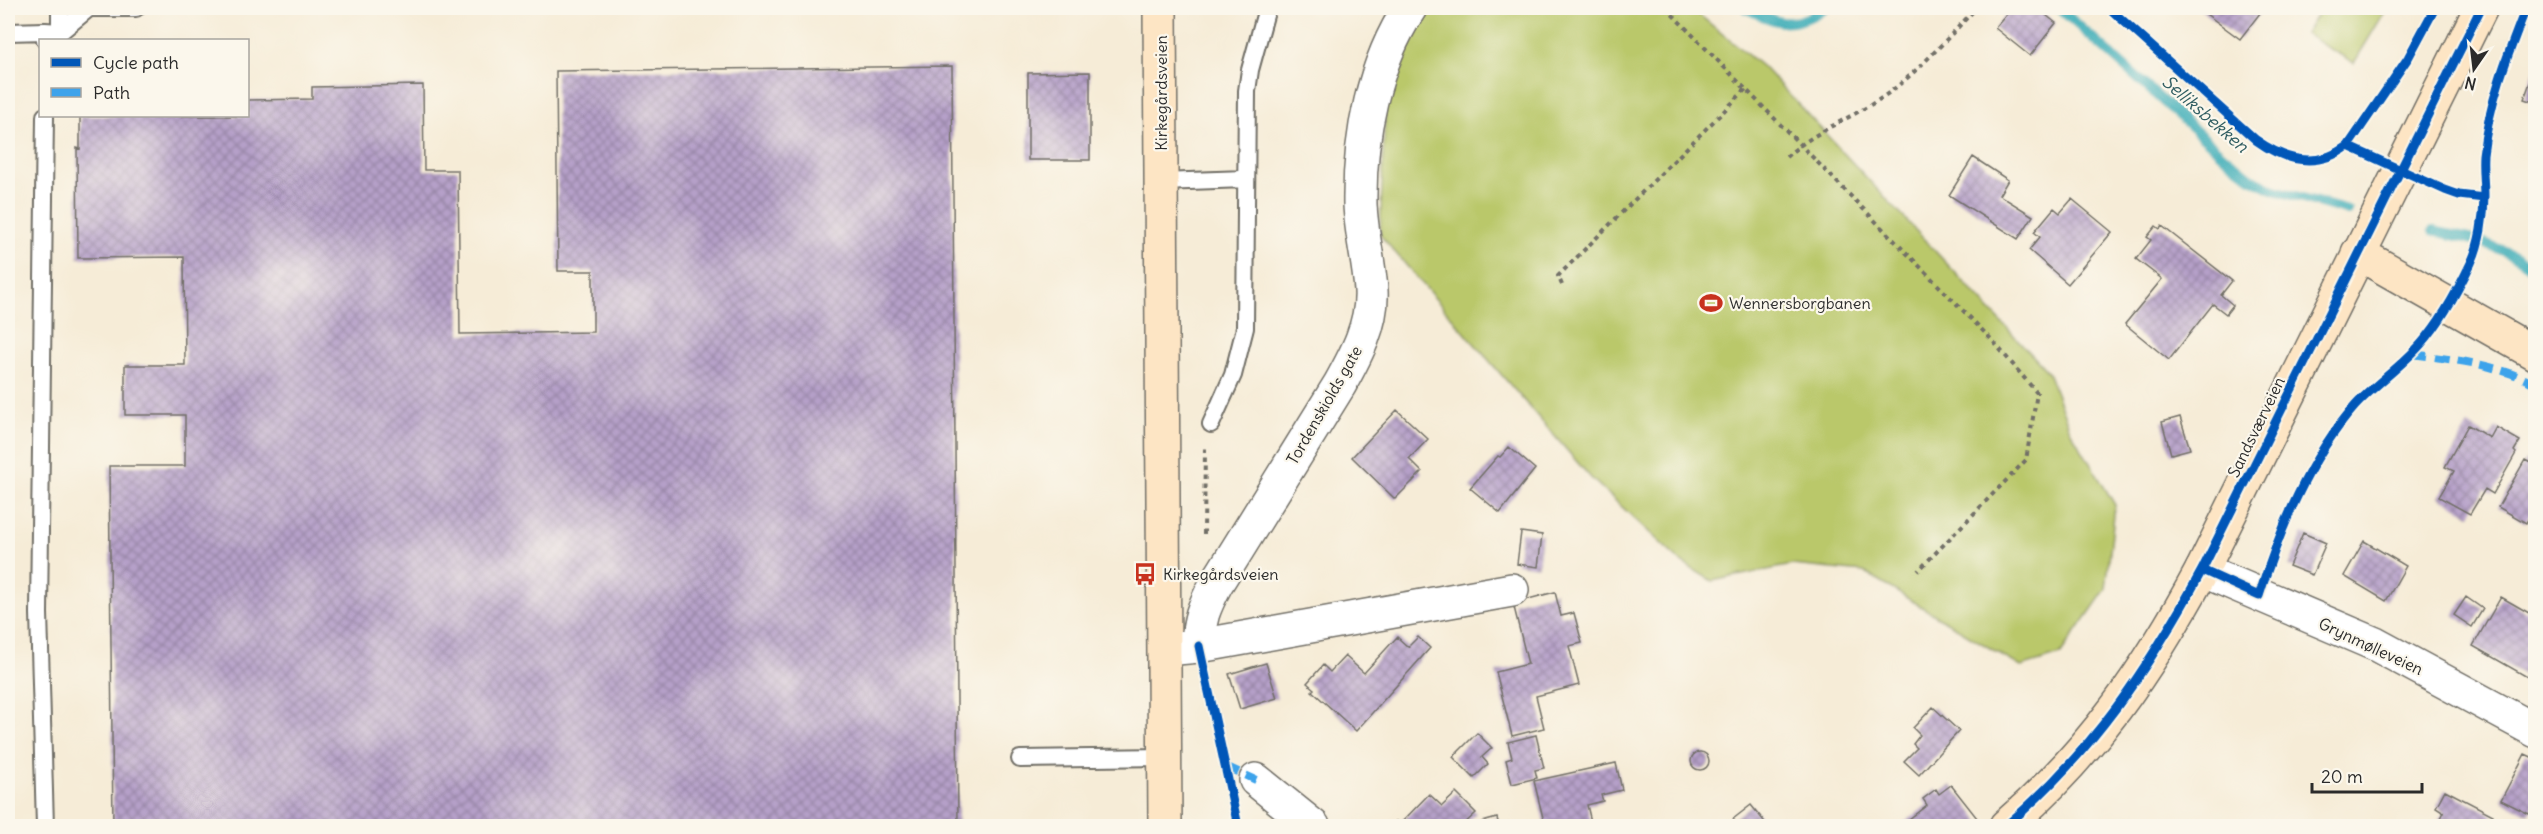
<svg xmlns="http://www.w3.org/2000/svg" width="2543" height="834" font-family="Delius,sans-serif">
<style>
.park{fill:#bac86a;stroke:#727a4a;stroke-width:1.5}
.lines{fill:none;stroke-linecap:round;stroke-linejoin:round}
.stream{stroke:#3dadb8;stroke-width:10}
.building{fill:url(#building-cross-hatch)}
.lane-casing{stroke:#726f67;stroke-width:20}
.street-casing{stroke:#726f67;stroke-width:36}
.secondary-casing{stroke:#726f67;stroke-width:36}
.path{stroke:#726f67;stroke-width:4;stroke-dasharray:4.5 4.5;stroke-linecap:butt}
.lane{stroke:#fff;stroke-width:16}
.street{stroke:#fff;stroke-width:33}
.secondary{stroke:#fde5c4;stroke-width:33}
.quiet{stroke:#3ea3eb;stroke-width:8;stroke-dasharray:15 8;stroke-linecap:butt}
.cycleway-casing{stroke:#fbf7ec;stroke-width:13}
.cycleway{stroke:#0057b8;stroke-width:9}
.labels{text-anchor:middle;stroke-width:4.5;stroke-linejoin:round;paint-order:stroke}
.street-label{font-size:16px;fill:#2b2b2b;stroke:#fbf7ec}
.poi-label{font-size:16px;fill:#2b2b2b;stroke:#fbf7ec;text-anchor:start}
.water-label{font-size:18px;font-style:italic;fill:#325f63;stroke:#fbf7ec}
</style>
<defs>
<pattern id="building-cross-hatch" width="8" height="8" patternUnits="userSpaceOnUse" patternTransform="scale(1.5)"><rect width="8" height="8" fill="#b6a0c9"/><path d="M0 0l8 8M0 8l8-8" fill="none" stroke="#9483a3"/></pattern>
</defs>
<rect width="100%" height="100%" fill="#fbf7ec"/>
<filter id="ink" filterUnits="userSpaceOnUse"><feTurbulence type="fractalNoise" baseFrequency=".0167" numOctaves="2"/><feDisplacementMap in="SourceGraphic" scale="12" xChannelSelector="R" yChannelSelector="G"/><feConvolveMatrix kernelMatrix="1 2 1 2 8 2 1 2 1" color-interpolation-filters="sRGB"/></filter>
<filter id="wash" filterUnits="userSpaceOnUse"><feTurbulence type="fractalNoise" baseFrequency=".008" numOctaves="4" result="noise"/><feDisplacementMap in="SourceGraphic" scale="24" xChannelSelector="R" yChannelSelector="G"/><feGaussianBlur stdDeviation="1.35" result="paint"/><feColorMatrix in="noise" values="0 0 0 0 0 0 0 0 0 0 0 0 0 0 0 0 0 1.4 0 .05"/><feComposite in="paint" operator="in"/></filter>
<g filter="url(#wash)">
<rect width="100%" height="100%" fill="#f6ecd7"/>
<!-- park -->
<path class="park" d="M1395 8H1691L1766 70 2048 372 2070 430 2115 505 2106 589 2060 655 2021 667 1864 572 1792 565 1712 581 1681 562 1591 478 1380 235 1389 14Z
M2321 8H2387L2354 63 2305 34Z"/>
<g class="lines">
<!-- stream -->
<path class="stream" d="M1745 8C1778 24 1793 30 1825 8
M2059 8 2224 156 2253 179 2275 190 2348 211
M2433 231C2475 240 2500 244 2536 270"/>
</g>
<g id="blocks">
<!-- building -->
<path class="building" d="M2012 8H2037L2056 23 2030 56 1995 28Z
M2198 8H2264L2240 39Z
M952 66 958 826H113L109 466H185V415H125V365H185L184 257 78 258 77 148 80 149V116H248V100L312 99V87L423 85 424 170H458L460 334 593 332V271H558L556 71Z
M2535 69H2536V103L2524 99Z
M1090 72V160H1028V73Z
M1973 157 2008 180 1999 195 2033 216 2018 239 1949 195Z
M2072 199 2112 232 2068 284 2029 250 2040 237 2034 232 2054 208 2060 213Z
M2156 226 2160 229 2162 226 2232 281 2221 295 2233 305 2226 314 2213 304 2169 360 2125 324 2162 279 2136 259 2151 240 2147 237Z
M1397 410 1428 439 1409 459 1422 472 1395 499 1352 457Z
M2180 417 2190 449 2171 454 2162 422Z
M2468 425 2490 438 2496 427 2520 441 2514 451 2516 453 2493 494 2485 489 2470 514 2439 497 2454 471 2445 467Z
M1509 447 1535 469 1500 513 1470 488 1498 456 1500 457Z
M2525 460 2536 466V512L2533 511 2526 523 2498 507Z
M1521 532 1542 535 1538 567 1517 564Z
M2303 533 2326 543 2312 575 2289 566Z
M2364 541 2406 566 2386 601 2344 576Z
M1555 592 1561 616 1574 613 1582 643 1569 646 1579 685 1536 696 1544 728 1512 736 1496 672 1528 664 1513 603Z
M2466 597 2483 609 2472 627 2454 615Z
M2501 597 2536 617V675L2532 673 2529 678 2473 646Z
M1397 637 1408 647 1418 637 1430 648 1356 731 1312 691 1314 689 1307 683 1323 665 1330 672 1345 656 1364 673Z
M1266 663 1277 698 1240 709 1229 674Z
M1933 707 1959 731 1919 775 1904 761 1917 748 1913 744 1920 735 1913 728Z
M1477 733 1492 748 1482 757 1488 764 1474 778 1453 757Z
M1536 735 1544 768 1535 770 1537 778 1512 784 1506 760 1512 758 1508 742Z
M1691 761a9 9 0 1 1 18 0a9 9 0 1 1-18 0Z
M2525 754 2536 759V803L2529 814 2501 800Z
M1616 763 1622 790 1601 795 1603 801 1587 805 1592 826H1545L1534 781Z
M1951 785 1981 823 1977 826H1907L1904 823 1927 805 1923 799 1936 789 1939 794Z
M2445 790 2493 815 2487 826H2437L2444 812 2436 807Z
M1456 793 1476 813 1462 826H1391L1396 821 1400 824 1429 794 1442 806Z
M1751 805 1768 826H1739L1733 819Z
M1497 818 1499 826H1483L1482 822Z"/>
</g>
</g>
<g filter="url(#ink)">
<use href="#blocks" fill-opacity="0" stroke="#726f67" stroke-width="1.5"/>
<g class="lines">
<!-- lane casing -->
<g class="lane-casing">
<path id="lane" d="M8 32 45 31
M60 32V8
M45 40V31L60 32 89 8H136
M45 116 39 613 45 826
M1161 182 1245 179
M1211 424 1233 375 1245 328 1247 91 1250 70 1267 8
M1020 759 1164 757"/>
</g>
<!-- street casing -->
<g class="street-casing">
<path id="street" d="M2202 570 2375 644 2536 731
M1199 646C1197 622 1205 605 1216 584L1340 384C1356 355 1373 324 1371 290 1369 261 1361 233 1360 204 1359 137 1373 64 1410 8
M1177 648 1199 646 1512 590
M1256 780 1313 826"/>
</g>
<!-- secondary casing -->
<g class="secondary-casing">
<path id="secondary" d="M1160 8 1165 826
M2358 253 2536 354
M2006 826C2092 752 2148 670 2202 570L2481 8"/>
</g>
<!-- path -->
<path class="path" d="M1666 8 1992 340 2037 393 2026 460 1918 571
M1786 157C1813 132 1852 118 1883 97 1916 74 1949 37 1976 8
M1562 285 1558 276 1746 89
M1204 534 1205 448"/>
<!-- lane -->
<use href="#lane" class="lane"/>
<!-- street -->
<use href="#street" class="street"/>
<!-- secondary -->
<use href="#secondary" class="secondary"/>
<!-- quiet -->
<path class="quiet" d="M2412 354C2454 360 2492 363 2531 382L2536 380
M1225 766 1256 780"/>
<!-- cycleway casing -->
<g class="cycleway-casing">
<path id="cycleway" d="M2109 8 2256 140C2285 161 2317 169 2348 146L2408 58 2435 8
M2348 146 2445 190 2459 195 2484 198
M2202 570 2259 596C2280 530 2308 459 2355 406 2375 384 2401 367 2421 344 2440 323 2459 288 2471 263 2480 244 2484 217 2484 196 2484 183 2482 169 2483 155 2489 103 2507 56 2526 8
M1199 646 1238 826
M2006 826C2092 752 2148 670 2202 570L2481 8"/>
</g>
<!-- cycleway -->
<use href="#cycleway" class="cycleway"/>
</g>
</g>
<!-- icons -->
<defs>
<g id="stadium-bare" transform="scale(1.8)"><path d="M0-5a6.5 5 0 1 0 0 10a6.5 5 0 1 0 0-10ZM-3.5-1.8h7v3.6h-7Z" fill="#c8321e" stroke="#fbf7ec" stroke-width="2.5" paint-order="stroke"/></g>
<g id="bus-bare" transform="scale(1.8)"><path d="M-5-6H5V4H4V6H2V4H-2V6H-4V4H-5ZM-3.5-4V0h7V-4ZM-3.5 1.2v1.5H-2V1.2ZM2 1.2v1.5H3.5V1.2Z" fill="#c8321e" stroke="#fbf7ec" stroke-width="2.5" paint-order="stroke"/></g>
</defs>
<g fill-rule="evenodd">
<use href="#stadium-bare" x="1711" y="303"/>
<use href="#bus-bare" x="1145" y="574"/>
</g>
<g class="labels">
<!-- street labels -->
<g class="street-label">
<text transform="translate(1161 93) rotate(-90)" y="6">Kirkegårdsveien</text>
<text transform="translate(1324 405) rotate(-60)" y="6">Tordenskiolds gate</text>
<text transform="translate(2256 427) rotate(-64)" y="6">Sandsværveien</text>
<text transform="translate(2371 646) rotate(25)" y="6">Grynmølleveien</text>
</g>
<!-- poi labels -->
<g class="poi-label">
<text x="1729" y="309">Wennersborgbanen</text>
<text x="1163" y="580">Kirkegårdsveien</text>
</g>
<!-- water labels -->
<g class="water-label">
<text transform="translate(2205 114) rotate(41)" y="6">Selliksbekken</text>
</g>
</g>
<!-- margin -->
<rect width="2543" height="834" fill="none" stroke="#fbf7ec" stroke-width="30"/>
<!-- legend -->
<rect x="39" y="39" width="210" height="78" fill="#fbf7ec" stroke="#a8a59f" stroke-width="1.5"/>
<rect x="51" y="58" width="30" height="9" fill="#0057b8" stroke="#a8a59f" stroke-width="1.5"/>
<text x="93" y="69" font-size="18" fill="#2b2b2b">Cycle path</text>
<rect x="51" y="88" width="30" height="9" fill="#3ea3eb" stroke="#a8a59f" stroke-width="1.5"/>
<text x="93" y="99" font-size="18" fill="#2b2b2b">Path</text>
<!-- north arrow -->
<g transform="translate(2474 69) rotate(194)" stroke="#fbf7ec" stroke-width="4.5" paint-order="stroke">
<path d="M0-4.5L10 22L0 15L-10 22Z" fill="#2b2b2b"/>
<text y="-9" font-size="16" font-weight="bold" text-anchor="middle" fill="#2b2b2b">N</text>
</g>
<!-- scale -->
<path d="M2312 783v9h110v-9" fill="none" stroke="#2b2b2b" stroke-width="3"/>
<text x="2321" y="783" font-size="18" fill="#2b2b2b" stroke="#fbf7ec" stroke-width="4.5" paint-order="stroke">20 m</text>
</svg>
